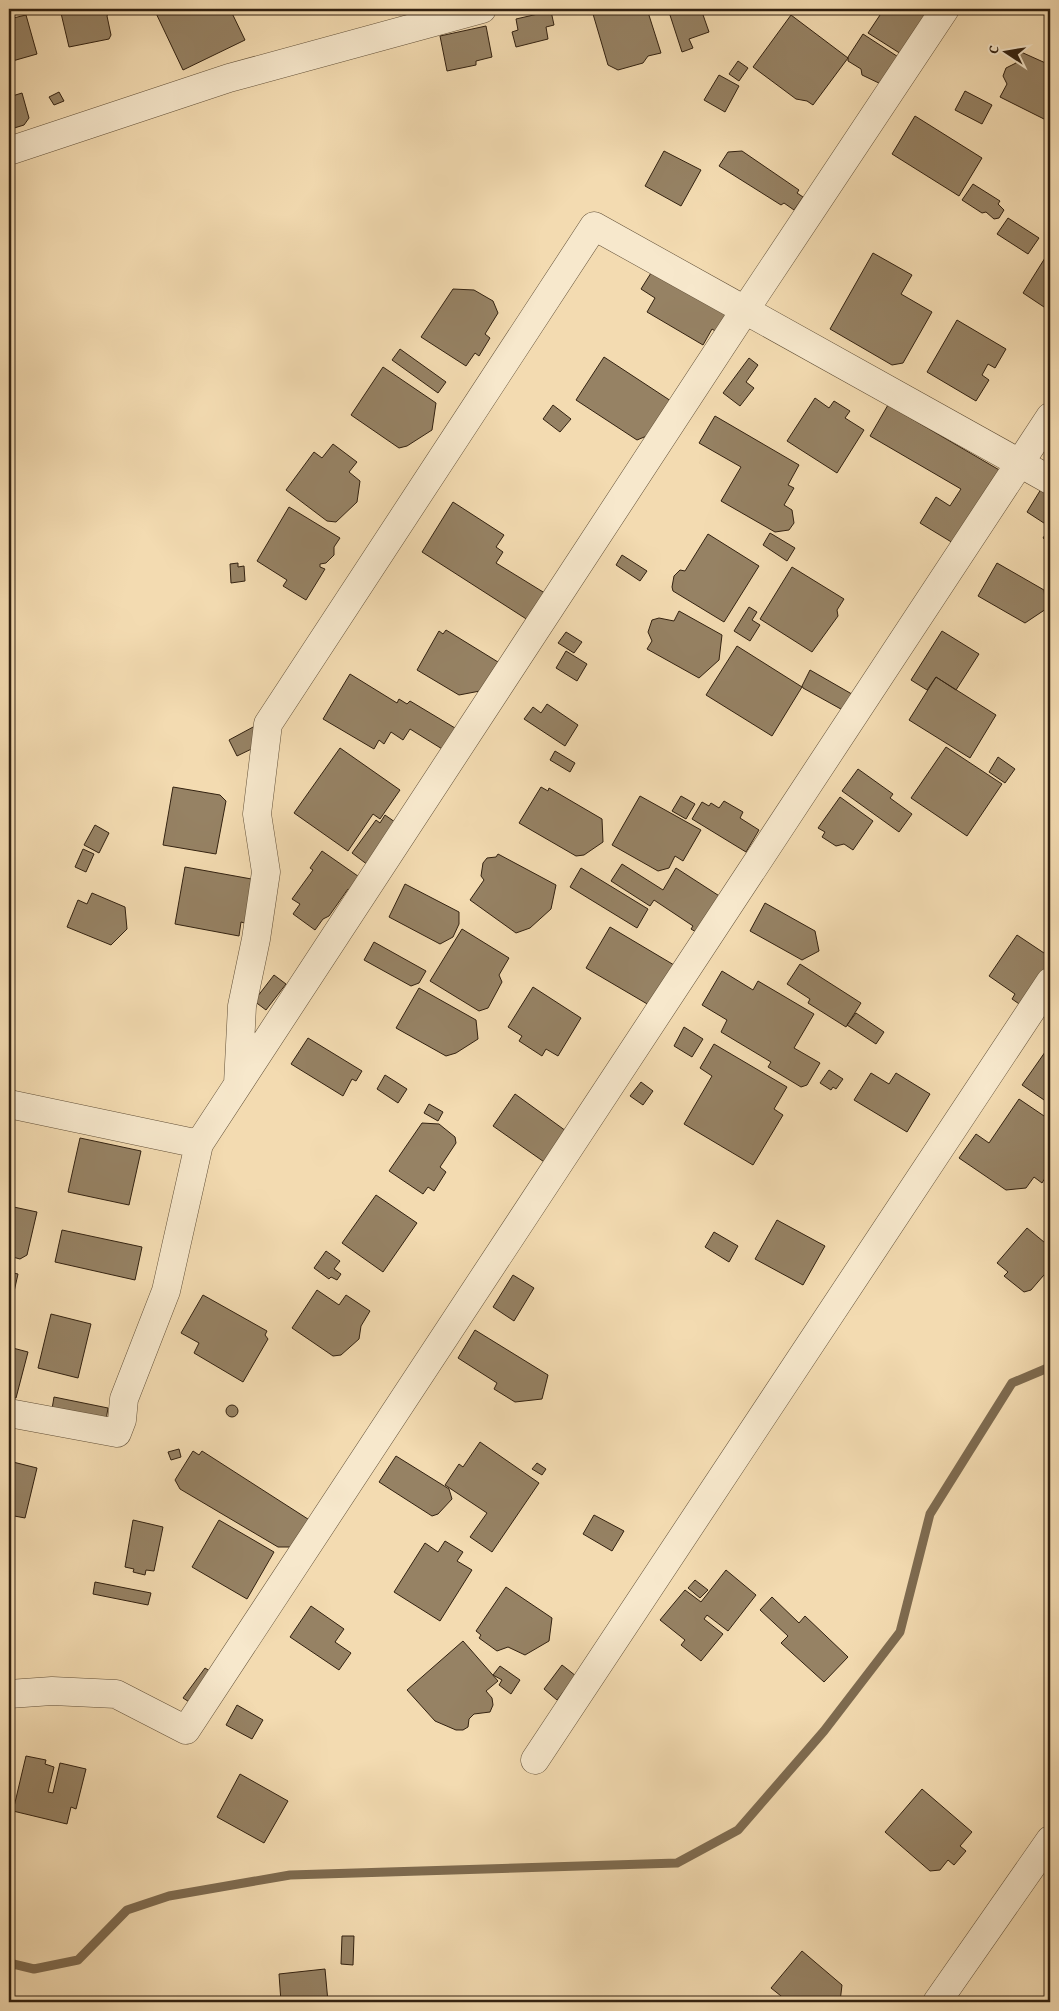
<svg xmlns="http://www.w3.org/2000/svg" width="1059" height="2011" font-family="'Gentium Book Plus',serif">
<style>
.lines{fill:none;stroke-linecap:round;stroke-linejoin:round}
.stream{stroke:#7e6b50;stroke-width:9}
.building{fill:#968264;stroke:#322110}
.minor-casing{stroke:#625038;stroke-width:29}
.minor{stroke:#f7e8cc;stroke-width:28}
</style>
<rect width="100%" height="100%" fill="#f3dbb1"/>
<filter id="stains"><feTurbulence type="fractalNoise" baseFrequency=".004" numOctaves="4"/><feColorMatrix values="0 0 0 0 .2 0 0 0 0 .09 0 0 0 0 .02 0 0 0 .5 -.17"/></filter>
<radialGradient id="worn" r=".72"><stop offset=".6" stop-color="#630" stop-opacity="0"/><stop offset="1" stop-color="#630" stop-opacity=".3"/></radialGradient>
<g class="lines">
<!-- stream -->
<path class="stream" d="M9 1963 34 1969 78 1960 127 1910 169 1896 290 1875 677 1863 738 1830 824 1731 900 1632 930 1514 1012 1383 1050 1367"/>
</g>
<!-- building -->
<path class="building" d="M60 9H110L107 16 111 35 109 39 69 47Z
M154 9H230L245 40 183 70Z
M609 9H647L661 53 648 56 643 63 618 70 608 65 593 14Z
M668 9H701L709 32 689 39 693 48 682 52Z
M884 9H942L909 59 868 33Z
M551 11 554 25 546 27 548 39 516 47 512 32 518 30 516 19Z
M26 15 37 54 9 62V19Z
M791 15 848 58 813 105 807 101 796 99 753 67Z
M486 26 492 57 476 61V65L447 71 440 36Z
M863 34 906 62 883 85 862 75 861 69 848 61V57Z
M1021 52 1050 65V122L1000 97 1007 84 1003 76 1006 68 1016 63Z
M738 61 748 68 739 81 729 74Z
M719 75 739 86 725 112 704 100Z
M965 91 992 105 982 124 955 110Z
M59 92 64 101 54 105 49 97Z
M22 93 29 118 24 125 11 129 9 120V97Z
M915 116 982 158 959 196 892 154Z
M664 151 701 170 681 206 645 186Z
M742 151 799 190 797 193 803 197 794 210 784 203 781 205 719 166 728 152Z
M973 184 1000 201 998 204 1004 210 999 218 994 219 986 212 982 213 962 200Z
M1008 218 1039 238 1028 254 997 234Z
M1050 224V235L1045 232Z
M1050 250V311L1023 293Z
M873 253 912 275 901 294 932 312 903 363 892 365 830 329Z
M656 265 730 309 720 334 712 329 703 345 647 312 655 298 641 289Z
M453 289 474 290 493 301 498 313 485 334 490 338 479 356 475 353 466 366 421 337Z
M957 320 1006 349 995 368 988 364 982 375 989 380 976 401 927 372Z
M400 349 446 382 438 393 392 360Z
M604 357 671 401 666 428 637 440 576 400Z
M749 358 758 365 746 382 754 388 740 406 723 393Z
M383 367 436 403 432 430 407 446 399 448 351 415Z
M815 398 829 408 834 401 850 411 845 418 864 430 837 473 787 441Z
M553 405 571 419 560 432 543 419Z
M888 405 1001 471 958 546 920 523 936 497 950 506 961 489 870 436Z
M715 416 799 465 788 485 794 488 784 505 792 510 794 523 789 530 775 532 721 501 741 467 699 443Z
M333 444 357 462 349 472 360 481 357 502 336 522 327 521 286 490 314 452 322 458Z
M1046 481 1050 484V543L1043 538 1050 527 1027 512Z
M453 502 504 535 496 547 503 552 496 563 548 595 531 622 422 552Z
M289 507 340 538 334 547V555L326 563 320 564V567L325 569 306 600 283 586 287 580 257 561Z
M770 533 795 548 787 561 763 545Z
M708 534 759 566 724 622 673 591 672 587 674 576 680 570 685 571Z
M622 555 647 571 640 581 616 565Z
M238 563V567L244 566 245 581 231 583 230 564Z
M997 563 1044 590 1046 609 1025 623 978 596Z
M792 567 844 599 837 610 838 616 812 652 760 619Z
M749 607 757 612 752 620 760 625 750 641 734 631Z
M679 611 722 635 719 660 699 678 647 649 652 641 648 632 652 620 659 618 674 621Z
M446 630 498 662 480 691 459 695 417 670 439 631 443 634Z
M942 631 979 654 956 690 936 677 927 690 911 680Z
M566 632 582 642 574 653 558 643Z
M737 646 802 687 772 736 706 695Z
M566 651 587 664 577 681 556 668Z
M810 670 857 697 848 713 803 688 802 686Z
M350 674 397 703 399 699 407 704 410 701 460 731 447 752 410 729 403 740 391 732 384 744 379 740 374 749 323 719Z
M936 677 996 715 970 758 909 720Z
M547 704 578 725 565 746 524 719 533 707 541 713Z
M255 726 264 743 237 756 229 740Z
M946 747 1002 784 967 836 911 798Z
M340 748 400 790 380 819 373 814 348 851 294 813Z
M555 751 575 763 570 772 550 760Z
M998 757 1015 769 1005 783 989 772Z
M858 769 893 794 890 798 912 814 899 832 842 791Z
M173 787 220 795 226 801 216 854 163 845Z
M541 787 548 791 549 788 602 819 603 842 584 855 576 856 519 823Z
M640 796 701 830 683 861 675 856 669 868 658 871 612 845Z
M681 796 695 804 686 819 672 811Z
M840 797 873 821 853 850 844 844 836 846 822 837 825 832 818 828Z
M724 801 743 812 740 818 759 830 746 852 692 819 702 802 709 806 711 803 719 808Z
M385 815 402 827 372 868 352 853 376 820 380 823Z
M95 825 109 833 99 853 84 845Z
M83 849 94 854 86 872 75 867Z
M322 851 365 881 355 894 348 889 329 916 323 919 315 930 293 914 300 904 292 899 313 870 310 868Z
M498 854 556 885 551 909 530 928 516 933 470 900 484 880 481 876 483 863 487 858 496 857Z
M622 864 663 890 676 868 724 899 701 935 691 929 693 926 654 900 650 906 611 881Z
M185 867 257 880 248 924 241 922 239 936 175 924Z
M581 868 648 909 637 928 570 887Z
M405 884 459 912V924L453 937 440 944 389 917Z
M92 893 125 907 127 929 111 945 67 927 78 900 87 904Z
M765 903 815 931 819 951 802 960 750 931Z
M610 927 674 965 649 1005 586 968Z
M462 929 509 958 499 975 502 982 488 1008 479 1011 430 981Z
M1017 935 1050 957V969L1025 1008 1012 999 1015 994 989 976Z
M374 942 426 971 419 983 411 986 364 960Z
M800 964 861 1003 846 1027 808 1003 810 999 787 984Z
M722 971 753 990 758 981 814 1014 794 1048 820 1063 807 1085 801 1087 768 1067 771 1062 721 1032 727 1020 702 1005Z
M274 975 286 984 266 1010 254 1001Z
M533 987 581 1018 558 1056 546 1049 542 1056 519 1041 522 1036 508 1027Z
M419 988 476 1020 478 1039 456 1053 446 1056 396 1028Z
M856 1013 884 1032 876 1044 847 1025Z
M684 1027 703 1039 692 1057 674 1046Z
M308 1038 362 1071 356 1081 352 1079 343 1096 291 1064Z
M714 1044 787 1087 774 1109 783 1115 753 1165 684 1124 712 1076 700 1068Z
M1050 1045V1104L1022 1085Z
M829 1070 843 1079 836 1089 833 1087 831 1090 820 1083Z
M871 1073 889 1084 896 1073 930 1094 907 1132 854 1100Z
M385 1075 407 1089 398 1103 377 1089Z
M641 1082 653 1091 643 1105 630 1096Z
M515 1094 566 1131 547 1164 493 1126Z
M1019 1099 1050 1120V1170L1042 1183 1034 1177 1026 1188 1006 1190 959 1158 976 1134 989 1143Z
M429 1104 443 1112 438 1121 424 1113Z
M422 1123 439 1124 455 1137 456 1143 440 1167 446 1172 434 1191 428 1187 423 1194 389 1171Z
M80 1138 141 1151 129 1205 68 1192Z
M376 1195 417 1223 383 1272 342 1243Z
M9 1206 37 1212 27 1255 20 1259 9 1256Z
M777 1220 825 1246 803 1285 755 1259Z
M1027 1228 1050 1247V1268L1031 1290 1024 1292 1004 1276 1008 1272 997 1263Z
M62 1230 142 1247 135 1280 55 1262Z
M714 1232 738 1246 729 1262 705 1247Z
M326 1251 340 1261 334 1269 341 1274 337 1280 331 1277 329 1279 314 1268Z
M9 1272 18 1274 9 1314Z
M513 1275 534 1288 514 1321 493 1307Z
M317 1290 339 1305 346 1295 370 1311 361 1326 359 1339 341 1355 333 1356 292 1328Z
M203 1295 267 1331 265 1335 268 1339 243 1382 194 1353 199 1343 181 1333Z
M51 1314 91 1324 78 1378 38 1368Z
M475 1330 548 1375 542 1399 515 1402 494 1389 497 1383 458 1358Z
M9 1347 28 1352 16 1398 9 1397Z
M54 1397 108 1408 106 1420 52 1409Z
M226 1411a6 6 0 1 1 12 0a6 6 0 1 1-12 0Z
M480 1442 539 1483 492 1552 470 1537 487 1513 445 1485 459 1464 463 1467Z
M179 1449 181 1457 171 1460 168 1452Z
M193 1451 199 1455 202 1451 311 1521 295 1547H278L180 1489 175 1480Z
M396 1456 449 1489 452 1499 438 1514 432 1516 379 1482Z
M9 1461 37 1468 25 1518 9 1515Z
M537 1463 546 1469 542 1475 532 1469Z
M594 1515 624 1531 612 1551 583 1534Z
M133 1520 163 1527 154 1571 146 1570 145 1575 133 1572 134 1569 125 1567Z
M219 1520 274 1552 247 1599 192 1567Z
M445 1541 463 1552 457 1561 472 1570 440 1621 394 1592 425 1543 438 1552Z
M726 1570 756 1595 728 1631 707 1615 704 1619 723 1634 701 1661 681 1645 685 1640 660 1620 685 1590 701 1602Z
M695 1580 708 1590 700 1598 688 1588Z
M95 1582 151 1593 148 1605 93 1594Z
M506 1587 552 1618 549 1641 525 1655 508 1647 497 1651 479 1638 481 1635 476 1631Z
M772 1597 799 1623 805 1616 848 1657 824 1682 781 1643 788 1636 760 1610Z
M311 1606 344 1629 335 1642 351 1653 339 1670 290 1637Z
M463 1641 498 1681 486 1691 492 1698 493 1705 490 1712 474 1714 469 1719 468 1727 463 1730H456L435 1721 407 1690Z
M562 1665 576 1676 557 1700 544 1689Z
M500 1666 520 1680 511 1694 499 1685 502 1680 493 1675Z
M205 1668 216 1675 194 1705 183 1698Z
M237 1705 263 1720 252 1739 226 1725Z
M26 1756 46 1760 45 1764 54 1767 48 1792 53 1793 60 1763 86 1769 76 1809 71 1807 67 1824 13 1811Z
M240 1774 288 1801 264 1843 217 1817Z
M922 1789 972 1832 960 1846 966 1851 954 1865 948 1860 940 1870 930 1871 885 1832Z
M342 1936H354L353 1965 341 1964Z
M802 1951 842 1985 840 2002H784L786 2000 771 1988Z
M325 1969 328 2002H281L279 1974Z"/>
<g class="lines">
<!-- minor casing -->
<g class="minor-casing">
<path id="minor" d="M9 151 229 78 482 9
M238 1084 242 1006 256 939 266 872 257 814 268 724 594 226 1050 480
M9 1104 199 1144
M9 1413 117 1433 122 1420 124 1399 166 1291 199 1144 745 310 945 9
M9 1694 52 1691 116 1694 186 1730 1050 417
M535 1760 1050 982
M937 2002 1050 1840"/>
</g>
<!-- minor -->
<use href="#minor" class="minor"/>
</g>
<!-- margin -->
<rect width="1059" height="2011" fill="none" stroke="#f3dbb1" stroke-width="30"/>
<rect x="10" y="10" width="1039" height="1991" fill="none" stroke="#322110" stroke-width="2.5"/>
<rect x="15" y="15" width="1029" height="1981" fill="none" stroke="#322110"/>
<!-- north arrow -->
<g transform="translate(1006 52) rotate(282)" stroke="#f7e8cc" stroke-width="4" paint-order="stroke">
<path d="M0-4L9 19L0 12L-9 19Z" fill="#322110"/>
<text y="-8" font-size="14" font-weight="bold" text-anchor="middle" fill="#322110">С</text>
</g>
<rect width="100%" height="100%" filter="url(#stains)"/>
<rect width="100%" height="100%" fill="url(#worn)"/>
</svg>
